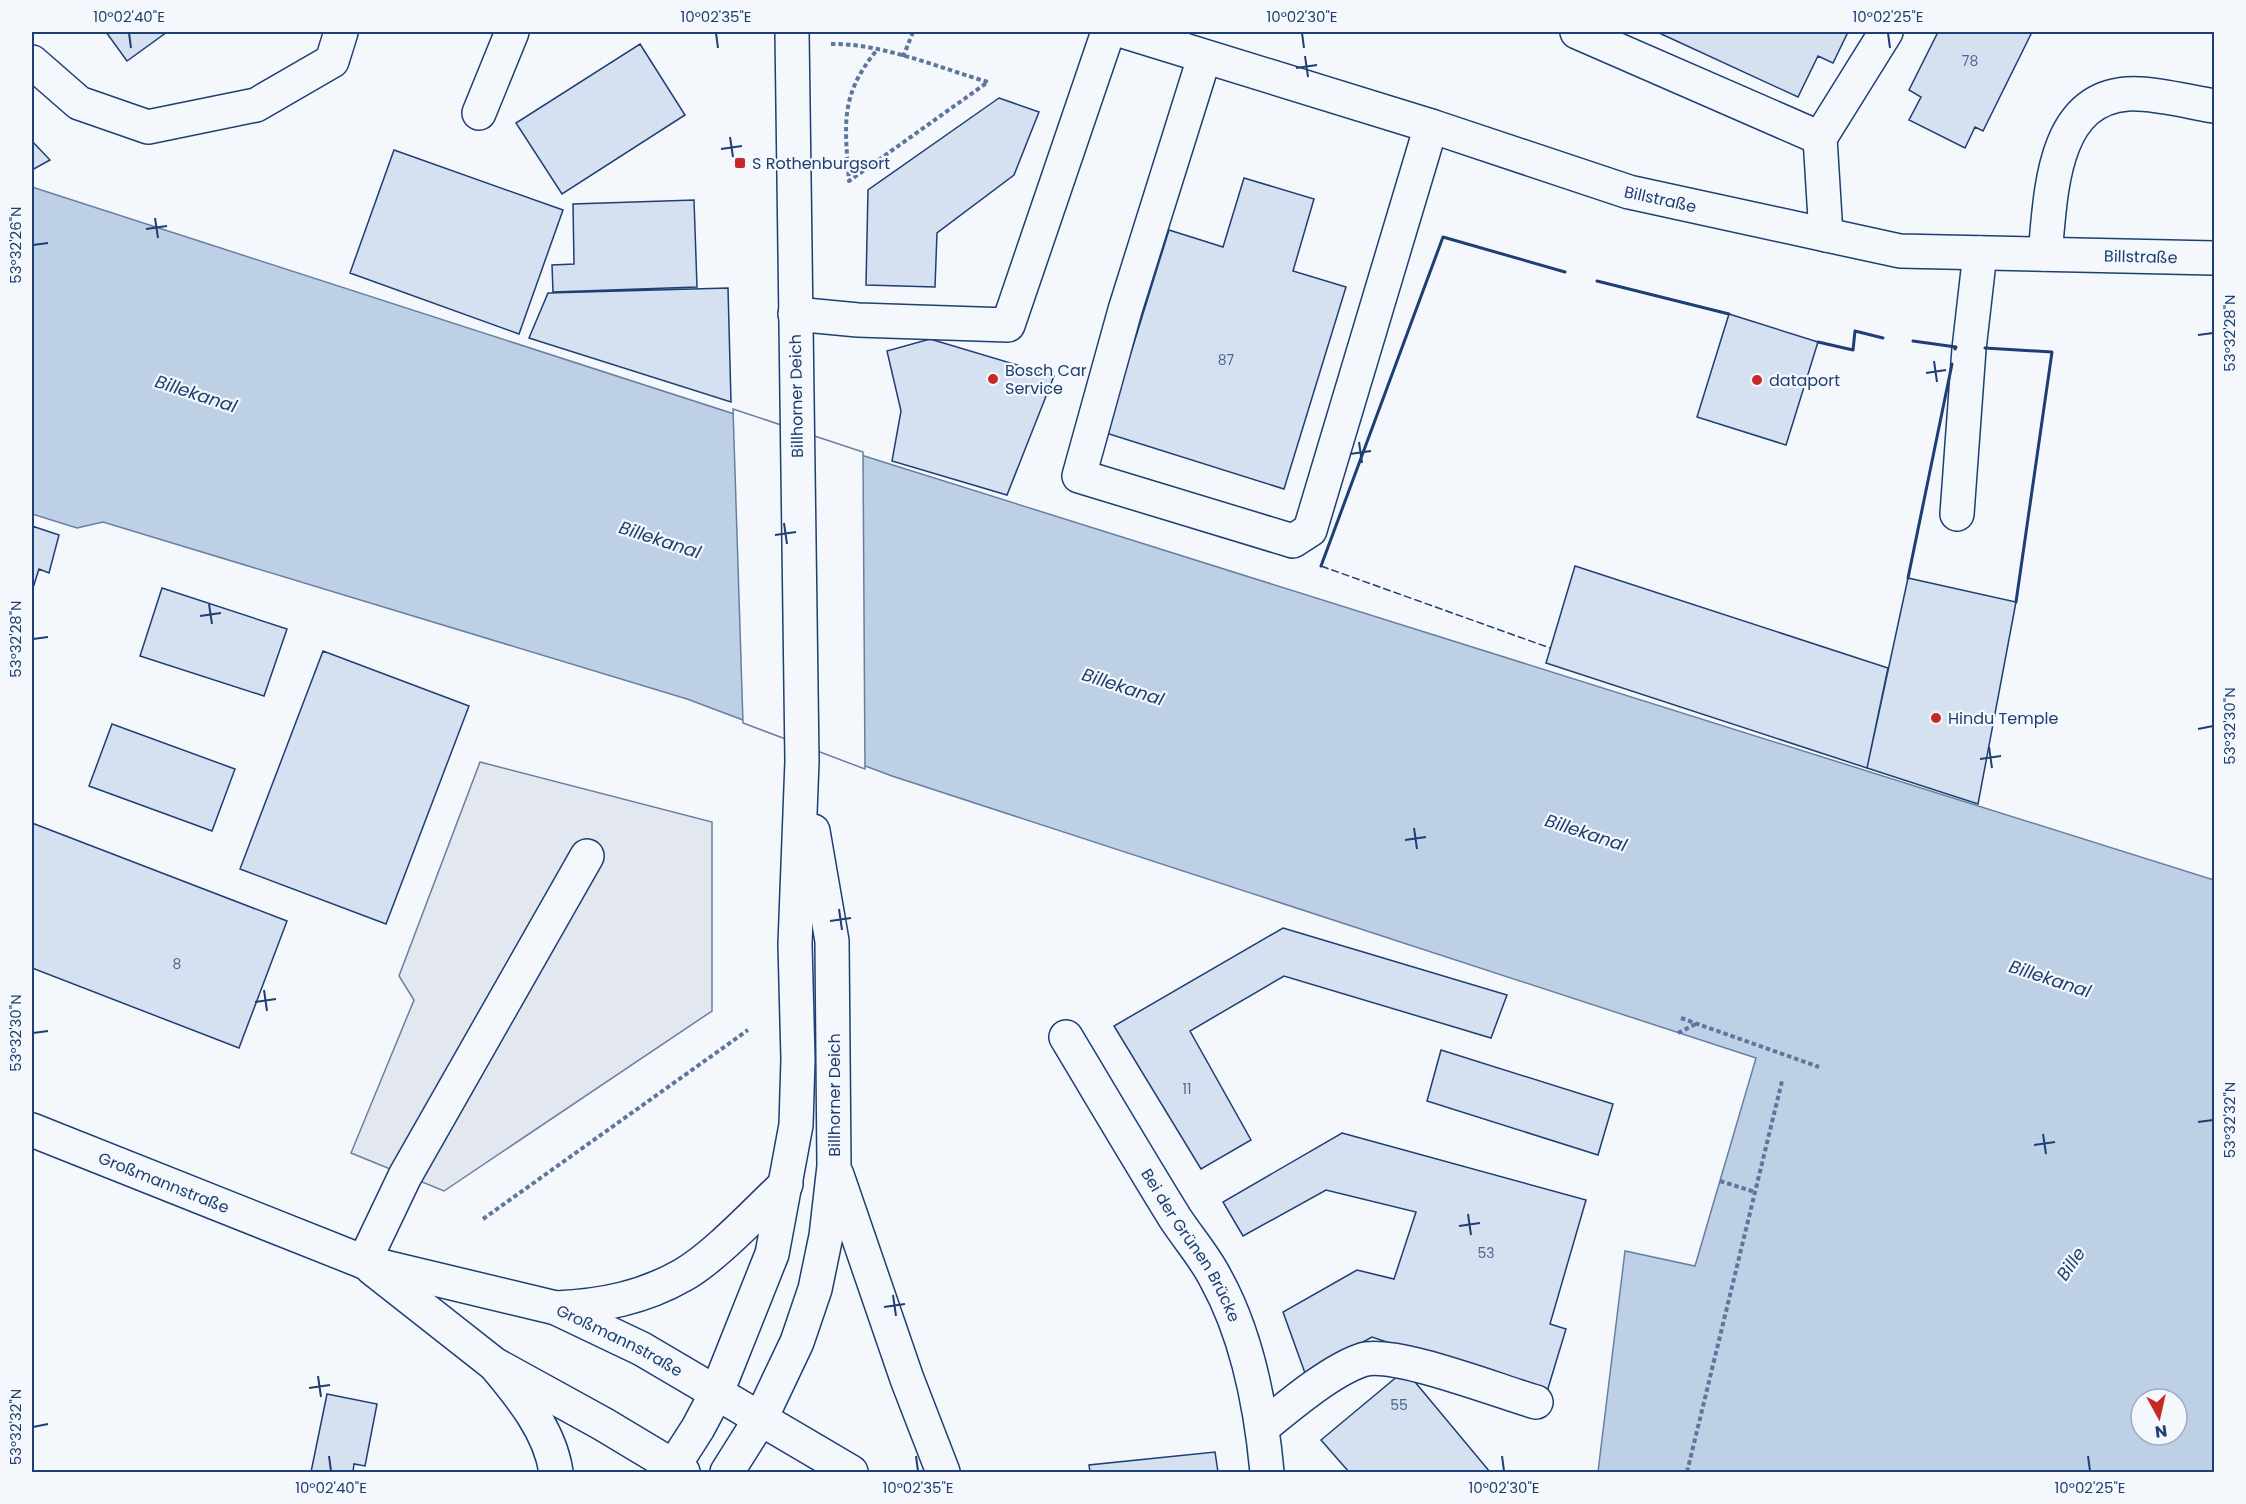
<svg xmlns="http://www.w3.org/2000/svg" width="2246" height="1504" font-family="Poppins,sans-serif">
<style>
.parking{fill:#e3e8f0;stroke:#687fa3;stroke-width:1.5}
.water{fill:#bed0e5;stroke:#687fa3;stroke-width:1.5;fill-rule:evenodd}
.pier{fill:#f4f7fb;stroke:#687fa3;stroke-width:1.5}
.building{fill:#d5e0f0;stroke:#1d3f73;stroke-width:1.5}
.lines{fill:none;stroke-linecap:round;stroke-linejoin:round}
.minor-casing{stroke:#1d3f73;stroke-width:36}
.major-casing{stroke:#1d3f73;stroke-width:36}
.path{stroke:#5e769c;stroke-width:4;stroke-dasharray:4.5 3;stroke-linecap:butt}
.minor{stroke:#f4f7fb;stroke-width:33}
.major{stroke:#f4f7fb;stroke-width:33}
.fence{stroke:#1d3f73;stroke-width:1.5;stroke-dasharray:8 3;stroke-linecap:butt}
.wall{stroke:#1d3f73;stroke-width:3}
.ticks{fill:none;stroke:#1d3f73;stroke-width:2}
.poi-dot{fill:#c62828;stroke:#f4f7fb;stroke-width:2}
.labels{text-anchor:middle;stroke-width:4.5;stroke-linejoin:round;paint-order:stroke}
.number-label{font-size:14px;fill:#4b6792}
.poi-label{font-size:16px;fill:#1d3f73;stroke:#f4f7fb;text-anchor:start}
.street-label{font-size:16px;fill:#1d3f73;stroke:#f4f7fb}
.water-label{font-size:18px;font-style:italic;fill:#1d3f73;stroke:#f4f7fb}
.neatline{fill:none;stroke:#1d3f73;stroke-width:2}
.ticks-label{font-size:15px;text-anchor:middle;fill:#1d3f73}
</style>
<rect width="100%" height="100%" fill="#f4f7fb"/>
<!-- parking -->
<path class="parking" d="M480 762 712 822V1011L444 1191 351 1153 414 1000 399 976Z"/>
<!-- water -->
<path class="water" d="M32 187 861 455 2214 880V1472H1598L1625 1251 1695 1266 1756 1058 892 776 687 699 103 522 77 528 32 514ZM2141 1399H2177V1435H2141Z"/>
<!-- pier -->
<path class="pier" d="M733 409 863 452 865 769 743 723Z"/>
<!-- building -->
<path class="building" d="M106 32H167L127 61Z
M1657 32H1848L1833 63 1818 56 1798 97Z
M1938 32H2032L1983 131 1975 127 1965 148 1909 120 1921 97 1909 90Z
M640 44 685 115 562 194 516 123Z
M999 98 1039 112 1014 175 937 233 935 287 866 285 868 190Z
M32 141 50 160 32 170Z
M394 150 563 210 519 334 350 273Z
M1244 178 1314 199 1293 271 1346 287 1284 489 1106 433 1169 230 1223 247Z
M694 200 697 287 553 292 552 265 574 264 573 204Z
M728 288 731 402 529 338 548 293Z
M1729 314 1818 342 1786 445 1697 417Z
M930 339 1054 376 1007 495 892 461 901 411 887 351Z
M32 526 59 535 49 573 39 569 32 591Z
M1575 566 1888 668 1867 768 1546 663Z
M1908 578 2016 602 1978 804 1867 768Z
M162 588 287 629 264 696 140 656Z
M323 651 469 706 386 924 240 869Z
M112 724 235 769 212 831 89 786Z
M32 823 287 921 239 1048 32 968Z
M1283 928 1507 995 1491 1038 1284 976 1190 1031 1251 1140 1201 1169 1114 1026Z
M1441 1050 1613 1104 1598 1155 1427 1101Z
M1342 1133 1586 1200 1550 1324 1566 1329 1546 1395 1372 1337 1305 1373 1283 1312 1357 1270 1394 1279 1416 1212 1326 1190 1243 1236 1223 1202Z
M1405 1370 1490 1472H1349L1321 1440Z
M327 1394 377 1404 365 1466 354 1464 353 1472H311Z
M1215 1452 1218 1472H1090L1089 1465Z"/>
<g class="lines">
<!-- minor casing -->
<g class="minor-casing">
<g id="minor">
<path d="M1577 32 1820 138"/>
<path d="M1204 58 1125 310 1079 476 1293 541 1310 530 1431 126"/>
<path d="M32 62 79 103 148 127 256 105 332 61 341 32"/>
<path d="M479 113 512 32"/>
<path d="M1826 235 1820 138 1886 32"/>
<path d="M2045 254C2051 196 2051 100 2127 94 2152 92 2189 102 2214 106"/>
<path d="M795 314 858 320 1008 325 1108 32"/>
<path d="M1957 514 1969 349 1980 253"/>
<path id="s1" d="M1066 1037C1102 1097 1138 1158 1175 1218 1188 1238 1205 1257 1216 1279 1248 1337 1261 1407 1267 1472"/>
<path d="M837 1175 907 1379 943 1472"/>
<path d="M364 1262 405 1176 587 856"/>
<path d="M556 1308C601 1306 643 1298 683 1275 715 1257 758 1210 786 1184"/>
<path d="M495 1365C521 1396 550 1431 556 1472"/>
<path d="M1263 1427C1290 1405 1330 1371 1362 1360 1394 1350 1500 1392 1536 1402"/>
<path d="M666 1472 673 1467 698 1428 717 1392 772 1254 796 1125 798 1059 795 944 802 761 792 32"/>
<path d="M727 1472 761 1418 797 1342 815 1289 826 1236 834 1166 832 941 813 831"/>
</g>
</g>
<!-- major casing -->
<g class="major-casing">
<g id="major">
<path id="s2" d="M1126 32 1431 126 1629 192 1900 251 2214 258"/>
<path id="s3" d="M32 1130 364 1262 556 1308 642 1349 851 1472"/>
<path d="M372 1268 494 1364 603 1424 683 1472"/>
</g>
</g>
<!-- path -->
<path class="path" d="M831 44C881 43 940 68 988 82L849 181C845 125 839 96 877 50
M903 57 913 32
M1681 1018 1819 1067
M1678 1033 1696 1024
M1720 1181 1755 1192
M483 1219 748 1030
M1687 1472 1782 1081"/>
<!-- minor -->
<use href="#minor" class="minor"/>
<!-- major -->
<use href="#major" class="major"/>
<!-- fence -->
<path class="fence" d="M1321 566 1550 648"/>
<!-- wall -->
<path class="wall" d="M1597 281 1729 314
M1913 341 1956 347 1955 349
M1818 342 1853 350 1855 331 1883 338
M1985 348 2052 352 2016 602
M1321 566 1443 237 1565 272
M1908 578 1952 364"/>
</g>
<!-- ticks -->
<path class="ticks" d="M129 33 131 48M716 33 718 48M1302 33 1304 48M1888 33 1890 48M1305 56 1308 77M1296 68 1317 65M730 137 733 157M721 149 742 146M155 218 158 238M146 229 167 226M33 245 48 243M2198 335 2213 333M1934 361 1937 382M1926 373 1946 370M1359 442 1362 463M1350 454 1371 451M784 523 787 544M775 535 796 532M209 604 212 624M200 616 221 613M33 639 48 637M2198 729 2213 726M1989 747 1992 768M1980 759 2001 756M1414 828 1417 849M1405 840 1426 837M839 909 842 930M830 921 851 918M264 990 267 1011M255 1002 276 999M33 1033 48 1031M2198 1122 2213 1120M2043 1134 2046 1154M2034 1145 2055 1142M1468 1214 1471 1235M1459 1226 1480 1223M893 1295 896 1316M884 1307 905 1304M318 1376 321 1397M309 1388 330 1385M33 1427 48 1424M329 1456 331 1471M916 1456 918 1471M1502 1456 1504 1471M2088 1456 2090 1471"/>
<!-- markers -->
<g class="poi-dot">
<rect x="734" y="157" width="12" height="12" rx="3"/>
<circle cx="993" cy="379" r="6"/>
<circle cx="1757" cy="380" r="6"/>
<circle cx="1936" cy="718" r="6"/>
</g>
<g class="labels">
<!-- number labels -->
<g class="number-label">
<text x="1970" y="66">78</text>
<text x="1226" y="365">87</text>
<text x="177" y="969">8</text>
<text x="1187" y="1094">11</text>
<text x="1486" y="1258">53</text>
<text x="1399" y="1410">55</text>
</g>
<!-- poi labels -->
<g class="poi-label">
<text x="752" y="169">S Rothenburgsort</text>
<text x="1005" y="376">Bosch Car<tspan x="1005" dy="18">Service</tspan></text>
<text x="1769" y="386">dataport</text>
<text x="1948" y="724">Hindu Temple</text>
</g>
<!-- street labels -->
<g class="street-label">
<text dy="6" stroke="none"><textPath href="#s2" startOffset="560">Billstraße</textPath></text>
<text dy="6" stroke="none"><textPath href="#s2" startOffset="1046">Billstraße</textPath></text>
<text transform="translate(796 396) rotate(-91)" y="6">Billhorner Deich</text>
<text transform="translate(834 1095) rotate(-90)" y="6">Billhorner Deich</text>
<text dy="6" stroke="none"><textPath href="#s3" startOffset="142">Großmannstraße</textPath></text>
<text dy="6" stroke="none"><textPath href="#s1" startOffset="243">Bei der Grünen Brücke</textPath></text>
<text dy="6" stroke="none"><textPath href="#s3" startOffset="626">Großmannstraße</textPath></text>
</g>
<!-- water labels -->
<g class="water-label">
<text transform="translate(196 394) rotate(18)" y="6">Billekanal</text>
<text transform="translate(660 540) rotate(18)" y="6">Billekanal</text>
<text transform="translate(1123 687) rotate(18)" y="6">Billekanal</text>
<text transform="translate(1586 833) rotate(18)" y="6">Billekanal</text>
<text transform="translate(2050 979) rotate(18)" y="6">Billekanal</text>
<text transform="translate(2071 1264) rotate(-55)" y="6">Bille</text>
</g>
</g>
<!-- border -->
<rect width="2246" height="1504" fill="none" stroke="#f4f7fb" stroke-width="66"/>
<!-- north arrow -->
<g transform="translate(2159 1417) rotate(172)"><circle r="28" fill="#f4f7fb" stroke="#9eadc5" stroke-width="1.5"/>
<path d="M0-4.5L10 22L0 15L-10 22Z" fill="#c62828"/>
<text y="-9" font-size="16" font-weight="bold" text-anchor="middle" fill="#1d3f73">N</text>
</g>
<rect x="33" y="33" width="2180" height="1438" class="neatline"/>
<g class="ticks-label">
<text x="129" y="22">10°02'40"E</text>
<text x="716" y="22">10°02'35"E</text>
<text x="1302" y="22">10°02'30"E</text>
<text x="1888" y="22">10°02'25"E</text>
<text transform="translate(16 245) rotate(-90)" y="5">53°32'26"N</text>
<text transform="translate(2230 333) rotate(-90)" y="5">53°32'28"N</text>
<text transform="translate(16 639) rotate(-90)" y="5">53°32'28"N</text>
<text transform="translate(2230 726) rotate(-90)" y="5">53°32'30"N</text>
<text transform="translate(16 1033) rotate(-90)" y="5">53°32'30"N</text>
<text transform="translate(2230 1120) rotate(-90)" y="5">53°32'32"N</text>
<text transform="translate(16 1427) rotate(-90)" y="5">53°32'32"N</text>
<text x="331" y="1493">10°02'40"E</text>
<text x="918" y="1493">10°02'35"E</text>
<text x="1504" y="1493">10°02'30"E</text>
<text x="2090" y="1493">10°02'25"E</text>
</g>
</svg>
